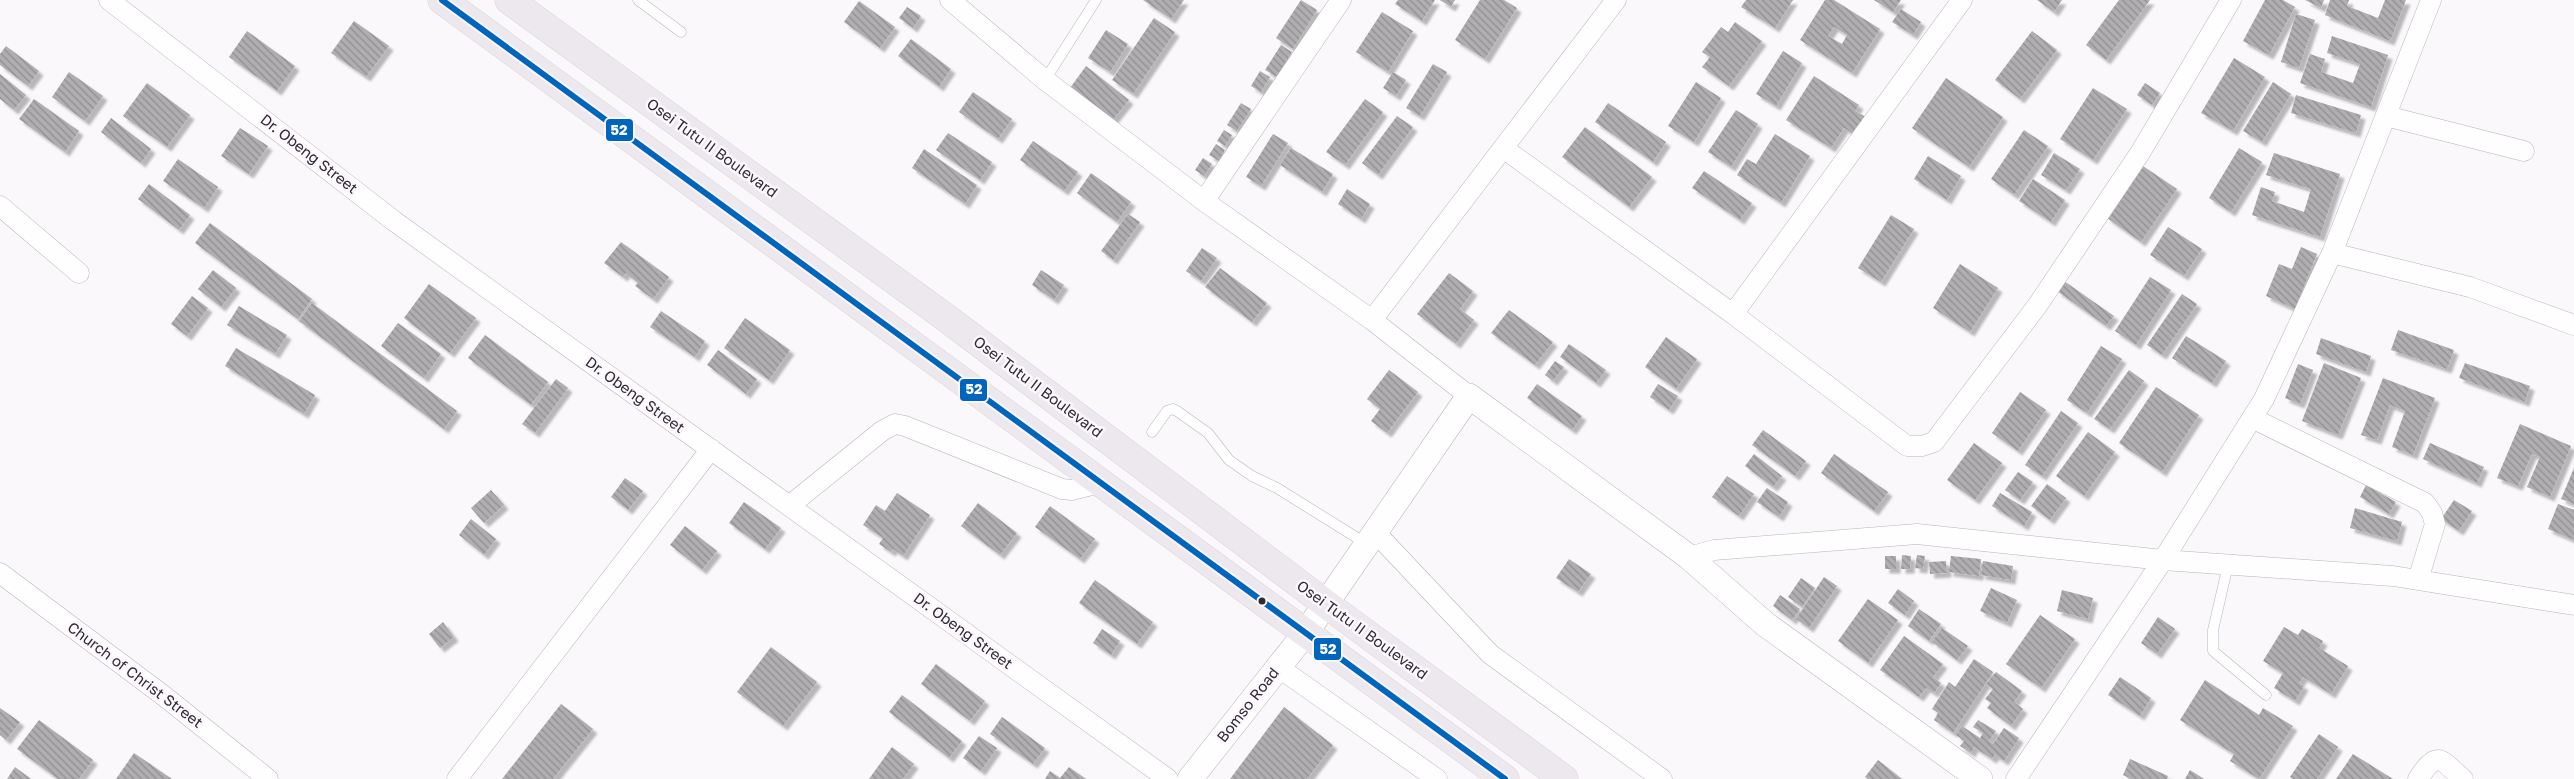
<svg xmlns="http://www.w3.org/2000/svg" width="2574" height="779" font-family="'Golos Text',sans-serif">
<style>
.building{fill:url(#building-back-hatch);fill-rule:evenodd;filter:url(#shadow)}
.lines{fill:none;stroke-linecap:round;stroke-linejoin:round}
.service-casing{stroke:#b8b4b9;stroke-width:11}
.minor-casing{stroke:#b8b4b9;stroke-width:21}
.tertiary-casing{stroke:#b8b4b9;stroke-width:26}
.trunk-casing{stroke:#d8d6d9;stroke-width:29}
.service{stroke:#fefeff;stroke-width:10}
.minor{stroke:#fefeff;stroke-width:20}
.tertiary{stroke:#fefeff;stroke-width:25}
.trunk{stroke:#ece8ee;stroke-width:28}
.bus-1-casing{stroke:#fcf6fe;stroke-width:10}
.bus-1{stroke:#0065bd;stroke-width:6}
.bus-dot{fill:#2f2b30;stroke:#fcf6fe;stroke-width:2}
.labels{text-anchor:middle;stroke-width:5;stroke-linejoin:round;paint-order:stroke}
.street-label{font-size:15px;fill:#2f2b30;stroke:#fcf6fe}
.line-badge{stroke:#fcf6fe;stroke-width:2}
.badge-label{font-size:14px;text-anchor:middle;font-weight:bold;fill:#fff}
</style>
<defs>
<pattern id="building-back-hatch" width="6" height="6" patternUnits="userSpaceOnUse" patternTransform="scale(1.25)"><rect width="6" height="6" fill="#b1aeb2"/><path d="M-1 5l2 2M0 0l6 6M5-1l2 2" fill="none" stroke="#908e91"/></pattern>
<filter id="shadow"><feDropShadow dx="4.5" dy="4.5" stdDeviation="1" flood-color="#0004"/></filter>
</defs>
<rect width="100%" height="100%" fill="#fbf8fc"/>
<!-- building -->
<path class="building" d="M1143 0H1184L1171 19Z
M1301 0 1317 10 1293 49 1276 38Z
M1398 0H1435L1422 21 1395 4Z
M1440 0H1455L1451 7Z
M1480 0H1504L1517 8 1485 59 1455 40Z
M1746 0H1793L1775 28 1741 7Z
M1825 0H1834L1880 29 1852 73 1800 40ZM1834 27 1847 35 1842 44 1828 36Z
M1874 0H1901L1893 12Z
M2037 0H2062L2054 12Z
M2119 0H2150L2106 60 2086 45Z
M2265 0H2283L2295 7 2269 55 2243 41Z
M2305 0H2324L2321 8Z
M2330 0H2349L2347 6 2378 18 2385 0H2406L2390 41 2325 15Z
M859 1 895 27 880 48 844 22Z
M907 7 921 16 913 28 899 18Z
M1901 9 1921 22 1913 35 1892 22Z
M1382 12 1413 31 1388 72 1356 52Z
M2296 14 2315 20 2299 68 2281 62Z
M1154 18 1175 32 1133 94 1112 80Z
M354 21 389 46 366 77 331 53Z
M1735 22 1762 41 1729 86 1702 67 1710 57 1702 52 1721 27 1728 32Z
M1106 30 1128 44 1110 72 1088 58Z
M247 31 295 66 277 91 229 57Z
M2032 31 2057 50 2020 99 1995 80Z
M2332 36 2388 55 2371 107 2300 83 2310 54 2325 59 2321 72 2353 83 2360 64 2327 53Z
M911 39 951 69 939 87 898 56Z
M1281 45 1292 52 1277 77 1265 70Z
M6 46 39 71 28 86 0 65V54Z
M1783 51 1802 63 1776 106 1756 94Z
M2234 58 2265 77 2233 131 2201 113Z
M1433 64 1447 72 1420 116 1406 108Z
M1086 66 1129 100 1112 121 1070 88Z
M1260 71 1270 77 1261 92 1251 86Z
M69 72 103 96 85 121 52 97Z
M1393 72 1406 80 1396 96 1383 88Z
M0 74 26 95 14 110 0 99Z
M1814 76 1859 105 1855 111 1866 117 1855 135 1844 128 1831 148 1786 120Z
M1946 78 2003 117 1969 167 1912 128Z
M1696 82 1721 98 1694 142 1668 126Z
M2273 82 2291 94 2262 142 2243 131Z
M147 83 190 115 167 147 123 116Z
M2145 83 2160 93 2152 105 2137 95Z
M2093 88 2127 109 2093 160 2060 139Z
M973 92 1012 119 998 139 959 112Z
M2296 95 2361 115 2356 133 2291 113Z
M34 99 79 131 65 152 19 119Z
M1365 99 1383 112 1345 165 1326 152Z
M1241 103 1251 109 1237 131 1227 125Z
M1608 103 1666 142 1653 162 1595 122Z
M1736 110 1758 124 1731 167 1708 152Z
M1397 116 1413 127 1378 175 1362 163Z
M111 118 151 149 141 163 101 132Z
M1585 127 1652 177 1629 207 1562 157Z
M240 128 268 146 249 174 221 156Z
M1224 130 1232 135 1225 146 1217 141Z
M2024 130 2048 146 2014 195 1991 179Z
M948 133 992 162 980 180 936 150Z
M1273 134 1288 143 1261 186 1246 177Z
M1775 134 1810 156 1781 203 1737 175 1747 159 1756 164Z
M1033 141 1078 172 1064 191 1020 160Z
M1216 144 1225 150 1219 161 1209 155Z
M1291 148 1333 174 1322 192 1280 165Z
M2239 148 2262 162 2231 212 2209 198Z
M924 149 977 185 965 204 912 168Z
M2054 153 2080 169 2066 190 2041 175Z
M2274 153 2340 174 2320 237 2252 215 2261 187 2275 192 2272 201 2304 212 2311 189 2266 175Z
M1928 156 1961 176 1947 200 1914 179Z
M1203 158 1212 164 1204 176 1195 170Z
M178 159 218 187 204 208 163 181Z
M2143 166 2177 189 2141 242 2107 218Z
M1704 171 1752 203 1740 220 1692 188Z
M1091 173 1131 202 1117 222 1077 193Z
M2033 179 2065 200 2051 222 2019 201Z
M149 184 190 215 179 230 138 199Z
M1347 189 1370 204 1361 219 1338 204Z
M1128 214 1140 222 1113 260 1101 251Z
M1891 215 1914 229 1881 282 1858 268Z
M210 223 312 299 298 319 195 243Z
M2168 227 2202 249 2184 276 2150 255Z
M621 242 669 277 653 299 635 286 638 283 626 273 623 277 604 263Z
M2301 247 2317 254 2295 309 2266 296 2279 264 2292 269Z
M1202 248 1217 258 1201 281 1186 271Z
M1960 264 1998 288 1970 332 1933 308Z
M1220 268 1267 303 1252 322 1205 287Z
M213 270 236 288 221 307 198 289Z
M1041 270 1064 285 1054 300 1032 285Z
M1449 273 1473 291 1460 309 1474 320 1456 344 1417 314Z
M2150 277 2171 290 2136 345 2115 331Z
M2064 281 2114 316 2106 326 2057 291Z
M429 284 476 318 450 353 404 318Z
M2182 294 2197 304 2162 355 2147 345Z
M192 296 208 308 187 336 171 324Z
M312 303 457 411 444 429 299 321Z
M239 306 287 335 275 354 227 325Z
M1509 310 1553 342 1535 365 1491 333Z
M661 311 705 341 695 357 650 327Z
M745 318 790 350 769 380 724 348Z
M398 323 441 354 424 378 381 346Z
M2398 330 2454 350 2447 369 2391 350Z
M485 335 548 382 531 405 468 358Z
M2186 336 2226 361 2212 383 2172 358Z
M1666 337 1697 359 1676 389 1645 367Z
M2321 338 2371 356 2366 372 2316 354Z
M1569 344 1606 370 1596 383 1560 357Z
M2101 346 2122 359 2087 413 2067 400Z
M236 348 315 395 304 414 225 366Z
M718 350 757 379 746 394 707 365Z
M1555 361 1564 367 1553 381 1545 375Z
M2324 363 2361 378 2338 435 2302 421Z
M2465 363 2530 386 2525 402 2459 378Z
M2298 364 2313 370 2300 404 2285 398Z
M1389 370 1418 392 1387 433 1371 421 1380 409 1367 399Z
M2129 370 2144 381 2110 429 2094 419Z
M2383 378 2435 398 2413 455 2392 447 2405 411 2390 405 2377 440 2361 435Z
M556 379 568 388 535 433 522 424Z
M1537 384 1582 416 1572 430 1527 398Z
M1658 384 1678 396 1669 410 1650 397Z
M2156 387 2199 415 2162 472 2119 443Z
M2020 392 2046 410 2018 451 1992 433Z
M2061 411 2078 423 2042 476 2025 465Z
M2520 424 2571 446 2550 497 2527 487 2540 457 2532 454 2518 486 2497 478Z
M1763 430 1806 461 1795 476 1752 445Z
M2088 432 2115 452 2084 496 2056 476Z
M1974 443 2002 463 1975 500 1947 480Z
M2430 443 2484 467 2477 483 2423 459Z
M1754 454 1782 476 1773 487 1745 466Z
M1834 454 1888 492 1874 511 1821 473Z
M2574 468V504L2561 499Z
M2018 472 2033 482 2020 500 2005 490Z
M1727 476 1754 494 1739 516 1712 497Z
M625 478 643 491 628 510 611 497Z
M2047 484 2066 498 2050 520 2031 506Z
M2366 485 2396 502 2389 514 2360 497Z
M1767 488 1788 502 1779 517 1757 502Z
M491 490 504 505 484 523 471 508Z
M897 493 930 515 903 556 893 549 891 552 879 544 883 538 863 525 876 505 885 511Z
M2000 493 2032 512 2024 526 1992 506Z
M2454 500 2472 511 2459 531 2441 519Z
M744 502 781 528 765 549 729 523Z
M978 503 1017 533 1000 555 961 526Z
M2558 504 2574 510V540L2548 529Z
M1050 506 1095 539 1080 559 1035 527Z
M2355 508 2402 522 2397 541 2350 528Z
M471 519 496 539 484 555 459 535Z
M685 526 717 551 702 570 670 545Z
M1902 555 1911 556 1910 569H1901Z
M1917 555 1925 556 1923 569 1915 568Z
M1885 556H1896V569H1885Z
M1951 556 1981 559 1979 576 1949 572Z
M1569 559 1591 574 1578 592 1556 578Z
M1946 561 1947 573 1930 574 1929 562Z
M1983 561 2013 566 2011 580 1981 575Z
M1824 577 1837 586 1809 628 1796 619Z
M1801 578 1815 588 1802 607 1788 597Z
M1095 580 1153 622 1137 644 1079 603Z
M1991 588 2017 600 2007 623 1980 611Z
M1898 589 1914 601 1905 615 1888 603Z
M2062 590 2093 598 2088 619 2057 611Z
M1780 595 1800 609 1792 620 1773 606Z
M1868 599 1898 620 1868 663 1838 641Z
M1919 609 1941 624 1929 641 1908 626Z
M2040 615 2075 639 2041 688 2006 664Z
M2158 617 2175 629 2157 654 2141 643Z
M443 622 454 637 440 648 429 634Z
M2284 627 2298 635 2302 629 2323 641 2319 648 2348 666 2331 694 2303 677 2299 683 2304 686 2295 701 2274 688 2283 673 2263 661Z
M1942 628 1968 646 1957 660 1932 642Z
M1102 629 1120 641 1111 655 1093 643Z
M1904 636 1943 664 1933 677 1941 683 1934 693 1926 688 1919 697 1880 670Z
M771 647 817 682 783 726 737 692Z
M1974 659 1993 672 1953 733 1934 720 1938 713 1932 709 1949 682 1955 687Z
M936 664 985 701 970 721 921 684Z
M1996 672 2022 691 2014 702 2023 709 2011 726 1987 708 1991 703 1985 699 1993 689 1986 684Z
M2120 677 2151 698 2140 716 2108 695Z
M2205 680 2259 715 2263 708 2293 726 2259 779 2230 761 2234 754 2180 720Z
M902 695 962 741 949 758 889 712Z
M561 704 593 729 553 779H502Z
M1284 707 1333 745 1307 779H1230Z
M0 708 20 722 6 740 0 735Z
M1002 717 1045 748 1033 764 990 734Z
M39 720 93 760 79 779H58L17 749Z
M1978 720 1996 731 1989 741 1993 744 2004 728 2019 738 2004 761 1995 755 1992 759 1974 747 1971 753 1960 746 1964 741 1956 735 1962 726 1980 738 1983 733 1973 727Z
M2319 734 2338 747 2317 779H2293L2290 777Z
M979 736 997 748 981 771 963 758Z
M892 747 914 764 903 779H869Z
M134 753 172 779H116Z
M2353 754 2393 779H2336Z
M2130 759 2168 776 2167 779H2131L2123 775Z
M1878 760 1902 779H1868L1865 777Z
M15 767 31 779H7Z
M1069 767 1086 779H1045L1050 771 1060 778Z
M2190 770 2204 779H2185Z"/>
<g class="lines">
<!-- service casing -->
<g class="service-casing">
<path id="service" d="M638 0 681 32
M1045 80 1096 0
M1152 432 1167 411 1173 409 1177 411 1208 433 1229 460 1252 476 1277 488 1367 544
M2228 565 2213 630V651L2266 695"/>
</g>
<!-- minor casing -->
<g class="minor-casing">
<path id="minor" d="M109 0 394 221 1168 779
M950 0 1045 80 1204 201 1372 320 1469 396
M2386 116 2524 151
M1503 148 1733 314 1907 446H1922L1934 442 2037 306 2140 153 2231 0
M1204 201 1341 0
M0 206 79 273
M2332 253 2470 287 2574 325
M1733 314 1962 0
M1372 320 1616 0
M2252 418 2425 503 2432 513 2435 524 2418 580
M789 506 882 431 895 424 905 426 1062 489 1072 490 1103 482
M1375 532 1490 654 1662 779
M1689 557 1714 550 1917 534 2163 560 2393 576 2574 605
M0 573 164 696 268 779
M1278 667 1437 779
M457 779 711 449
M2016 779 2163 560 2264 399 2332 253 2431 0
M2418 779C2438 749 2440 759 2463 779"/>
</g>
<!-- tertiary casing -->
<g class="tertiary-casing">
<path id="tertiary" d="M1190 779 1307 631 1469 396 1689 557 1765 624 1980 779"/>
</g>
<!-- trunk casing -->
<g class="trunk-casing">
<path id="trunk" d="M442 0 1505 779
M509 0 945 317 1326 604 1564 779"/>
</g>
<!-- service -->
<use href="#service" class="service"/>
<!-- minor -->
<use href="#minor" class="minor"/>
<!-- tertiary -->
<use href="#tertiary" class="tertiary"/>
<!-- trunk -->
<use href="#trunk" class="trunk"/>
<!-- bus-1 casing -->
<g class="bus-1-casing">
<path id="bus-1" d="M442 0 1505 779"/>
</g>
<!-- bus-1 -->
<use href="#bus-1" class="bus-1"/>
</g>
<!-- markers -->
<circle class="bus-dot" cx="1262" cy="601" r="4.5"/>
<g class="labels">
<!-- street labels -->
<g class="street-label">
<text transform="translate(712 148) rotate(36)" y="5">Osei Tutu II Boulevard</text>
<text transform="translate(309 154) rotate(38)" y="5">Dr. Obeng Street</text>
<text transform="translate(1038 387) rotate(37)" y="5">Osei Tutu II Boulevard</text>
<text transform="translate(635 395) rotate(36)" y="5">Dr. Obeng Street</text>
<text transform="translate(1362 630) rotate(36)" y="5">Osei Tutu II Boulevard</text>
<text transform="translate(963 631) rotate(36)" y="5">Dr. Obeng Street</text>
<text transform="translate(135 675) rotate(37)" y="5">Church of Christ Street</text>
<text transform="translate(1248 705) rotate(-52)" y="5">Bomso Road</text>
</g>
</g>
<g class="line-badge">
<rect x="605" y="118" width="29" height="24" rx="5" fill="#0065bd"/>
<rect x="959" y="378" width="29" height="24" rx="5" fill="#0065bd"/>
<rect x="1313" y="637" width="29" height="24" rx="5" fill="#0065bd"/>
</g>
<g class="badge-label">
<text x="619" y="135">52</text>
<text x="974" y="394">52</text>
<text x="1328" y="654">52</text>
</g>
</svg>
